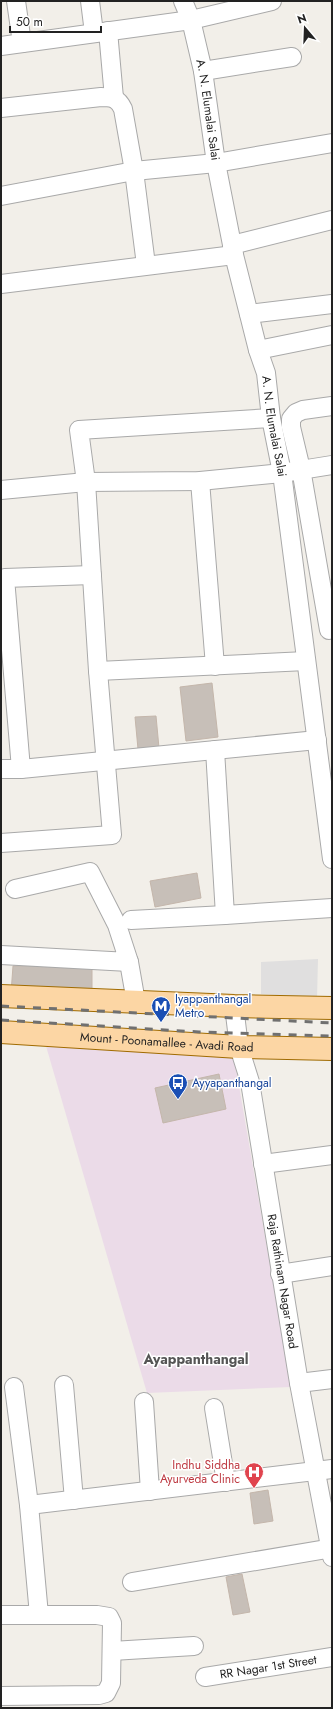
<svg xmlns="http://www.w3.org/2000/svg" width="333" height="1709" font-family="Jost,sans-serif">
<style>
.residential{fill:#e0dfdf}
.industrial{fill:#ebdbe8}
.building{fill:#c7bfb8;stroke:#c4b6ab}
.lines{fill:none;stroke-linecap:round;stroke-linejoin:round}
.minor-casing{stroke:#a9a9a9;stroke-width:20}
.major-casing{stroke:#a06b00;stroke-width:24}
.minor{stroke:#fff;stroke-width:18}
.major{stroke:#fcd6a4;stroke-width:22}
.rail{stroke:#707070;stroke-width:3;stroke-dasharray:8 8;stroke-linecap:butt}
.labels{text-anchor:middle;stroke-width:3;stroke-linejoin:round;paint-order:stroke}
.street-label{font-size:12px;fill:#222;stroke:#fff}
.transit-label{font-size:12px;fill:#164399;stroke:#fff;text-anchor:start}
.health-label{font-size:12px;fill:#be3a42;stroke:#fff;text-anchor:end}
.quarter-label{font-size:14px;font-weight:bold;fill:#555;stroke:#fff}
</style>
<rect width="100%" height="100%" fill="#f2efe9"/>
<!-- residential -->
<path class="residential" d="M318 959 317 998 261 994V962Z"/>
<!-- industrial -->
<path class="industrial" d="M46 1046 234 1057 291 1387 147 1393Z"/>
<!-- building -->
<path class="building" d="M212 683 218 737 186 741 180 687Z
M156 716 159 748 138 749 135 717Z
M197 873 201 898 155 907 150 881Z
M92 964V992L11 993 13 966Z
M219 1074 226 1109 163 1123 155 1088Z
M268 1490 273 1521 254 1524 250 1493Z
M242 1574 250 1612 233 1615 226 1577Z"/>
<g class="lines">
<!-- minor casing -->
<g class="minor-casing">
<g id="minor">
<path d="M16 1 22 43"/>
<path d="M90 1 94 33"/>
<path id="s1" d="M183 1 191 20 203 71 216 163 234 255 258 350 266 373 271 418 282 473 332 859"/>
<path d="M108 31 114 98"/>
<path d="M1 46 191 20 272 1"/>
<path d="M203 71 292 57"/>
<path d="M1 108 101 97C112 97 118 98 123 109L134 171 146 265"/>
<path d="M1 196 134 171 216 163 332 143"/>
<path d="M232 245 332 220"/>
<path d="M1 284 234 255"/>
<path d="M249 314 332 304"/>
<path d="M258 350 332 335"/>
<path d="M200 481 215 666"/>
<path d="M1 490 86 482 200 481 282 473 332 465"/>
<path d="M329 630 301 469 291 427V419L296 413 303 410 332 406"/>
<path d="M98 671 306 661"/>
<path d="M215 750 225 915 332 908"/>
<path d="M1 769H21L317 740"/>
<path d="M21 769 5 578 92 575"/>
<path d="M1 843 112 835 98 671 86 482 79 430 271 418"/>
<path d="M131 920 225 915"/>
<path d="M1 955 129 962 117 925 90 872 15 889"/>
<path d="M129 962 136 1002"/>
<path id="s2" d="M234 1006 239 1047 250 1082 299 1383 332 1557"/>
<path d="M263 1164 332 1155"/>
<path d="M280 1274 332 1266"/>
<path d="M299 1383 332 1379"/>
<path d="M64 1385 74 1500"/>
<path d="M14 1387 29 1505 39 1615"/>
<path d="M144 1402 150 1491"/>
<path d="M214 1408 226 1482"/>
<path d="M29 1505 332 1469"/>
<path d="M132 1582 332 1548"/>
<path d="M1 1615H97L109 1617 112 1623 111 1683 106 1693 99 1695 1 1696"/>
<path d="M112 1651 194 1646"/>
<path id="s3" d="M205 1677 332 1657"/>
</g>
</g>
<!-- major casing -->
<g class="major-casing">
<g id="major">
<path d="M1 996 234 1006 332 1008"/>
<path id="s4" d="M1 1032 239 1047 332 1049"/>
</g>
</g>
<!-- minor -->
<use href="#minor" class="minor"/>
<!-- major -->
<use href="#major" class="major"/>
<!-- rail -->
<path class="rail" d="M1 1006 332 1023
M1 1020 199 1032 332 1036"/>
</g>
<!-- icons -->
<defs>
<g id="metro-pin" transform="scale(1)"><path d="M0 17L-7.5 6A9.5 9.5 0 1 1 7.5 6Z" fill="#1a4fb4" stroke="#fff"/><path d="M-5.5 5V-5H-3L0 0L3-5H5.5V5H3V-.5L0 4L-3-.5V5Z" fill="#fff"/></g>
<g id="bus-pin" transform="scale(1)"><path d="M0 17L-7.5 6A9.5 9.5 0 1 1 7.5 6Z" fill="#1a4fb4" stroke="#fff"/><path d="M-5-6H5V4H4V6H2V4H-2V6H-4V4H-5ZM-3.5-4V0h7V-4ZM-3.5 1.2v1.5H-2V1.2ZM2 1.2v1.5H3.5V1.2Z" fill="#fff"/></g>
<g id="hospital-pin" transform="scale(1)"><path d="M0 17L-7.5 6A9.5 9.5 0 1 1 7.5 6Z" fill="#e0444e" stroke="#fff"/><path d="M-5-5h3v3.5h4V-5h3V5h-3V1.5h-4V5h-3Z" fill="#fff"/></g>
</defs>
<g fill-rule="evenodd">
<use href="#metro-pin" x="161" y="1006"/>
<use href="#bus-pin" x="178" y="1083"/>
<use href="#hospital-pin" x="254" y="1472"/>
</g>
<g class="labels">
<!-- street labels -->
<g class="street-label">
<text dy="4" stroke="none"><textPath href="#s1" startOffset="112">A. N. Elumalai Salai</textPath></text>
<text dy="4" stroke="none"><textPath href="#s1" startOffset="436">A. N. Elumalai Salai</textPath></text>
<text dy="4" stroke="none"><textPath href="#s4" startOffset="166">Mount - Poonamallee - Avadi Road</textPath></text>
<text dy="4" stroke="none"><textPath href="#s2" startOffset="280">Raja Rathinam Nagar Road</textPath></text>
<text dy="4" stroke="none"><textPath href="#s3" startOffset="64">RR Nagar 1st Street</textPath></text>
</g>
<!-- transit labels -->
<g class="transit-label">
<text x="175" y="1003">Iyappanthangal<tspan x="175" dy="14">Metro</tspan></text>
<text x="192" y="1087">Ayyapanthangal</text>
</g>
<!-- health labels -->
<g class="health-label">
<text x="240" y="1469">Indhu Siddha<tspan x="240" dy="14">Ayurveda Clinic</tspan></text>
</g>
<!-- quarter labels -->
<g class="quarter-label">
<text x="196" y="1364">Ayappanthangal</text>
</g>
</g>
<!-- border -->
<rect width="333" height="1709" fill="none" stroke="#222222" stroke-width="4"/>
<!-- north arrow -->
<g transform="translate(305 28) rotate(341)" stroke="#ffffff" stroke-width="3" paint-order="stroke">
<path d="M0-3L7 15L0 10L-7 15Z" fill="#222222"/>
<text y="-6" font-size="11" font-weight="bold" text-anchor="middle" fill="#222222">N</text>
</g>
<!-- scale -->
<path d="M10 26v6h91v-6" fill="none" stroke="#222222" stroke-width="2"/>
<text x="16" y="26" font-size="12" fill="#222222" stroke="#ffffff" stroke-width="3" paint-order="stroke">50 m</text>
</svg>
